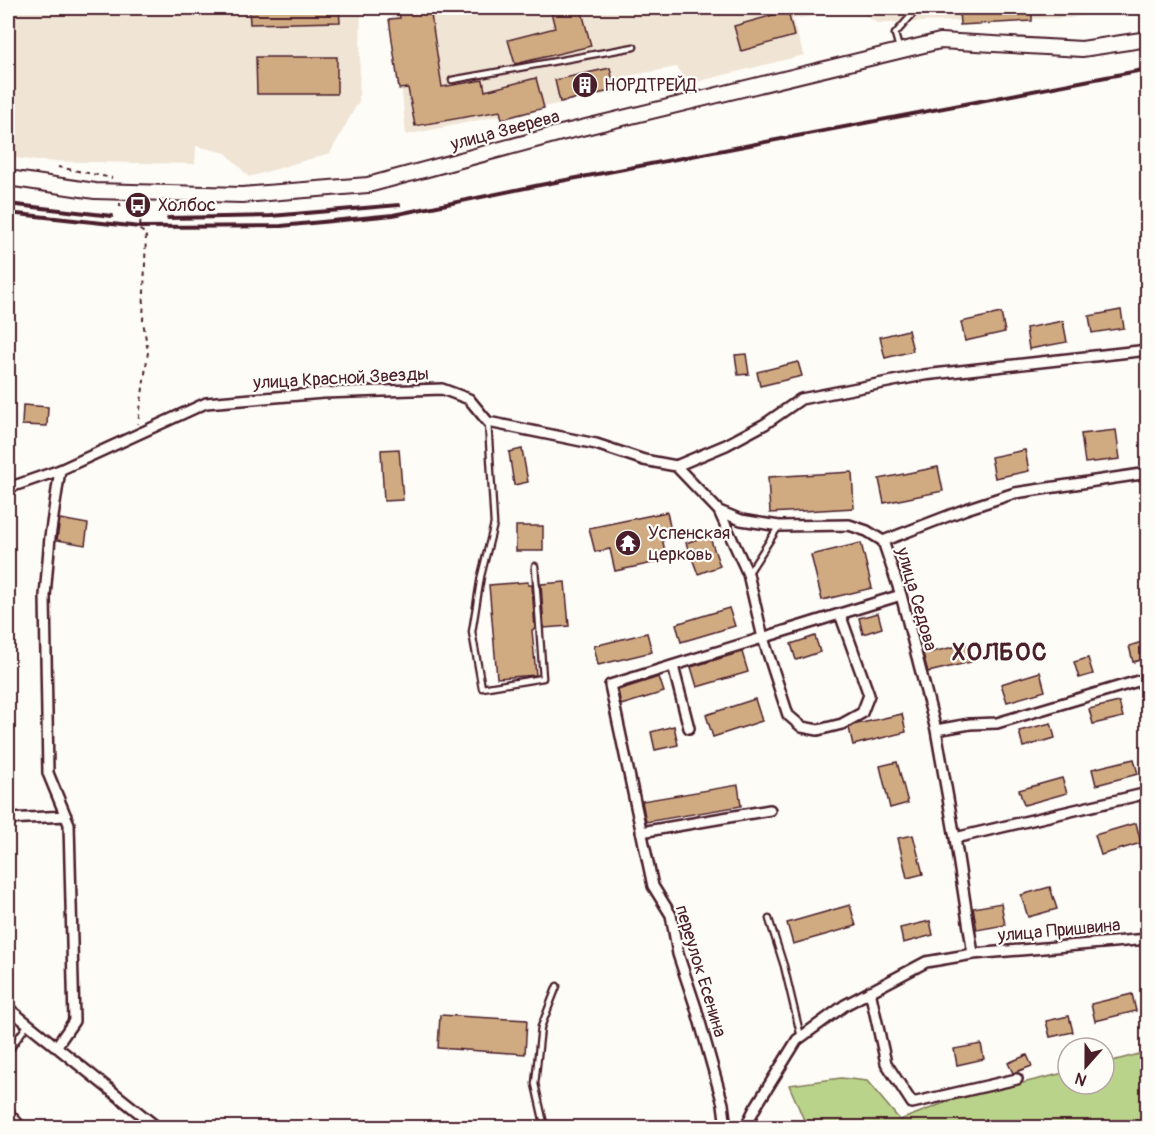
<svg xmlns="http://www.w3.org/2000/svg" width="1155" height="1135" font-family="Pangolin,sans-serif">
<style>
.built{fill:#f0e4d4}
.green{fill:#bad38a;stroke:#82795a;stroke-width:1.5}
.building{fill:#d0ab82;stroke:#4a1f2b;stroke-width:1.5}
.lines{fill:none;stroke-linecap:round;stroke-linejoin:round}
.service-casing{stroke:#4a1f2b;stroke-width:9}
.minor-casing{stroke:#4a1f2b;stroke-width:14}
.secondary-casing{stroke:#4a1f2b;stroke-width:18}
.path{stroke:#4a1f2b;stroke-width:2;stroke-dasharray:4.5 4.5;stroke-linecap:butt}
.service{stroke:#fdfcf7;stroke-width:4.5}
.minor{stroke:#fdfcf7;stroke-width:9}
.secondary{stroke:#fdfcf7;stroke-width:14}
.rail{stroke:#4a1f2b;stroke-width:4}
.labels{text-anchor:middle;stroke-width:4.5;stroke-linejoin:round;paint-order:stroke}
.poi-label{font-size:18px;fill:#4a1f2b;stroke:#fdfcf7;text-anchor:start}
.street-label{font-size:18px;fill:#4a1f2b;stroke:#fdfcf7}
.district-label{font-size:24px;font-weight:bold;letter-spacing:1.5px;fill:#4a1f2b;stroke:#fdfcf7}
</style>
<rect width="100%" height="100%" fill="#fdfcf7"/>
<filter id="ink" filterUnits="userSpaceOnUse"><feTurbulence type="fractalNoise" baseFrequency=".0167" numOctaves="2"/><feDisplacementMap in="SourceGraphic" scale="12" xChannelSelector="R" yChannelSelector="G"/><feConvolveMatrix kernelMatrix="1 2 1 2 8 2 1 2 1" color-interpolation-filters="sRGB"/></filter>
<g filter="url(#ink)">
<!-- built -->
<path class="built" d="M8 8H361L359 101 330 153 249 177 226 153 196 146 195 164 37 161 8 157Z
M394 8H1118L1070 18 877 23 858 10 792 19 804 55 688 84 677 67 628 76 626 90 406 135Z"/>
<!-- green -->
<path class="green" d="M1147 1052V1127H807L789 1085 841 1078 867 1081 900 1120 952 1100 1068 1072V1084H1104V1063Z"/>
<!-- building -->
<path class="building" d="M249 8H339L340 22 250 24Z
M399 8H430L442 87 483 80 485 91 536 78 544 108 502 119 500 111 415 126 408 88 399 89 389 19 400 18Z
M550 8H581L591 46 515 64 508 40 555 28Z
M959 8H1032V21L960 25Z
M788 11 794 36 741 51 734 26Z
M256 57H337V94H257Z
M610 68 615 90 560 102 555 80Z
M1121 310 1124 328 1092 333 1089 316Z
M1001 313 1005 332 965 341 961 322Z
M1063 321 1067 342 1029 349 1026 328Z
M908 330 913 351 885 358 880 337Z
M746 354 749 374 738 375 735 355Z
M798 362 802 376 760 386 757 372Z
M23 405 48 407 47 426 22 425Z
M1116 430 1120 459 1085 463 1081 434Z
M399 449 403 500 384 501 381 450Z
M522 449 528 482 514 485 509 452Z
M1025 450 1029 471 995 478 991 457Z
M938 467 943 491 884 503 879 479Z
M852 472 854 508 770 513 768 477Z
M667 512 672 536 662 538 667 560 615 571 610 549 595 552 589 528Z
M60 519 88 524 85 545 57 540Z
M516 526H543V551H516Z
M709 535 720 566 698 574 686 543Z
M861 543 872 588 822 600 811 555Z
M528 582V585H532L535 629 532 630 536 675 497 678 489 585Z
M565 582 569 626 544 628 541 584Z
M729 608 735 626 681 642 676 624Z
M878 613 882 628 863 634 859 618Z
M647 633 652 652 598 665 594 646Z
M815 636 820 652 796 660 791 644Z
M1148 640V658L1133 662 1129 646Z
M967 644 971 662 928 672 923 654Z
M742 652 748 672 697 687 691 667Z
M1088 658 1093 674 1079 678 1074 662Z
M1040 672 1045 691 1007 702 1001 684Z
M659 677 664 692 621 705 618 690Z
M755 699 762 721 713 737 706 715Z
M1119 702 1123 717 1093 724 1089 709Z
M902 714 906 732 853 745 849 728 853 725Z
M1051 723 1055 738 1023 747 1019 731Z
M674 726 678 745 655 750 651 732Z
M1134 759 1138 774 1096 785 1092 769Z
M897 762 908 803 890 808 880 766Z
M1062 778 1067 793 1024 805 1019 790Z
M738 785 741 806 646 822 642 801Z
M1136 823 1141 843 1101 855 1095 835Z
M913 835 923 874 907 878 898 838Z
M1050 887 1057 909 1028 917 1021 895Z
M1001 903 1005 925 977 930 973 908Z
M850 905 856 926 793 944 787 923Z
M930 921 933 935 903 943 900 928Z
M1132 994 1136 1011 1095 1021 1091 1004Z
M440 1015 527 1020 525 1054 438 1048Z
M1069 1016 1073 1032 1050 1037 1046 1021Z
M981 1044 984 1059 957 1065 954 1049Z
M1027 1055 1032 1066 1013 1073 1008 1063Z"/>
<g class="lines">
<!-- service casing -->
<g class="service-casing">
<path id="service" d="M899 48 895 34 918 8
M452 80 634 47
M488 422 494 524 481 576 472 632 482 688 543 678 535 566
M748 574 779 526
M769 919 784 966 801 1037
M8 1052 28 1024
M8 1109 25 1128
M545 1128 535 1084 541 1027 557 986"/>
</g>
<!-- minor casing -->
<g class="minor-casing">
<path id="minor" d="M8 488 60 470 206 403 323 393 442 389 469 399 488 422 596 444 644 460 676 466
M719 511 748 574 763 638 788 715 802 727 818 730 842 724 862 713 869 695 840 614
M883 541 966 509 1015 493 1148 473
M673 666 689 728
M936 730 970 724 997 723 1148 678
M8 819 66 816
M641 832 770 810
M955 838 1148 793
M973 954 955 838 936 730 901 595 883 541 867 531 849 525 779 526 741 520 719 511 676 466 726 445 765 424 801 399 924 375 1148 350
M870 991 886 1063 912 1103 1017 1079
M8 1008 158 1128
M56 1047 74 1021 69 824 48 773 45 596 50 537 60 470
M726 1128 723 1104 696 1008 678 954 671 915 653 886 610 685 901 595
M745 1128 755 1108 797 1040 845 1005 926 962 973 954 1148 939"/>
</g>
<!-- secondary casing -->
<g class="secondary-casing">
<path id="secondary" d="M8 178 95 191 242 195 368 185 561 133 940 41 1082 49 1148 39"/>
</g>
<!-- path -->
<path class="path" d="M58 167 112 178
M120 203V206L141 209 140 230 146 234 143 321 148 352 138 424"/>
<!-- service -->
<use href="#service" class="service"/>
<!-- minor -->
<use href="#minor" class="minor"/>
<!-- secondary -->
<use href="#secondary" class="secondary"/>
<!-- rail -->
<path class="rail" d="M8 204 112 216
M8 213 140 227 281 226 393 215 540 185 1148 69
M168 218 271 216 399 205"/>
</g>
</g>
<!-- icons -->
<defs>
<g id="building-disc" transform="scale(1.35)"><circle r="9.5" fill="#4a1f2b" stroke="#fdfcf7"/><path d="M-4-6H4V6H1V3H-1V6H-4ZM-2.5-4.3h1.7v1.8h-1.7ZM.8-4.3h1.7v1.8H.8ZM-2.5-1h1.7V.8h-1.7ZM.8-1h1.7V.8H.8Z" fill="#fff"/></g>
<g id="bus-disc" transform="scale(1.35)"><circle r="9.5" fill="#4a1f2b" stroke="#fdfcf7"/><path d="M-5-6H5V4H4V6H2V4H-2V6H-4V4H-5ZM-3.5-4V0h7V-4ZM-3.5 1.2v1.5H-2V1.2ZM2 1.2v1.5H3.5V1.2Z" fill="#fff"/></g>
<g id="temple-disc" transform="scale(1.35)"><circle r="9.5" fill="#4a1f2b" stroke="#fdfcf7"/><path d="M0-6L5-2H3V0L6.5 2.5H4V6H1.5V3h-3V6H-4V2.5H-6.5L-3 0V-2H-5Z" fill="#fff"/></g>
</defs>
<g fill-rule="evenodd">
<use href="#building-disc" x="585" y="85"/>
<use href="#bus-disc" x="138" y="205"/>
<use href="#temple-disc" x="628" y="543"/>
</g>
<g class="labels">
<!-- poi labels -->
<g class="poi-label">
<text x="604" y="91">НОРДТРЕЙД</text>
<text x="158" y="211">Холбос</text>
<text x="648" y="539">Успенская<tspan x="648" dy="21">церковь</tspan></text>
</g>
<!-- street labels -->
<g class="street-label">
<text transform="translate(505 130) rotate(-15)" y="6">улица Зверева</text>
<text transform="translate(341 378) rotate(-3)" y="6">улица Красной Звезды</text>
<text transform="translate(917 599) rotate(74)" y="6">улица Седова</text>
<text transform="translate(1059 930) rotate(-5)" y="6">улица Пришвина</text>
<text transform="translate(701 971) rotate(73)" y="6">переулок Есенина</text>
</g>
<!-- district labels -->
<g class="district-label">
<text x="1000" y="660">ХОЛБОС</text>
</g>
</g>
<!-- margin -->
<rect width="1155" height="1135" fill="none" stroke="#fdfcf7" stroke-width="30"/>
<rect x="15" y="15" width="1125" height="1105" fill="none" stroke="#4a1f2b" stroke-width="2" filter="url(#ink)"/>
<!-- north arrow -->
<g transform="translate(1086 1066) rotate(201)"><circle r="28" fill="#fdfcf7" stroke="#b5a4a5" stroke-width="1.5"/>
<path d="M0-4.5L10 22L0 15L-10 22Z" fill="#4a1f2b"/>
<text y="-9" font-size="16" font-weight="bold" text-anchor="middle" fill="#4a1f2b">N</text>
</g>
</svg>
